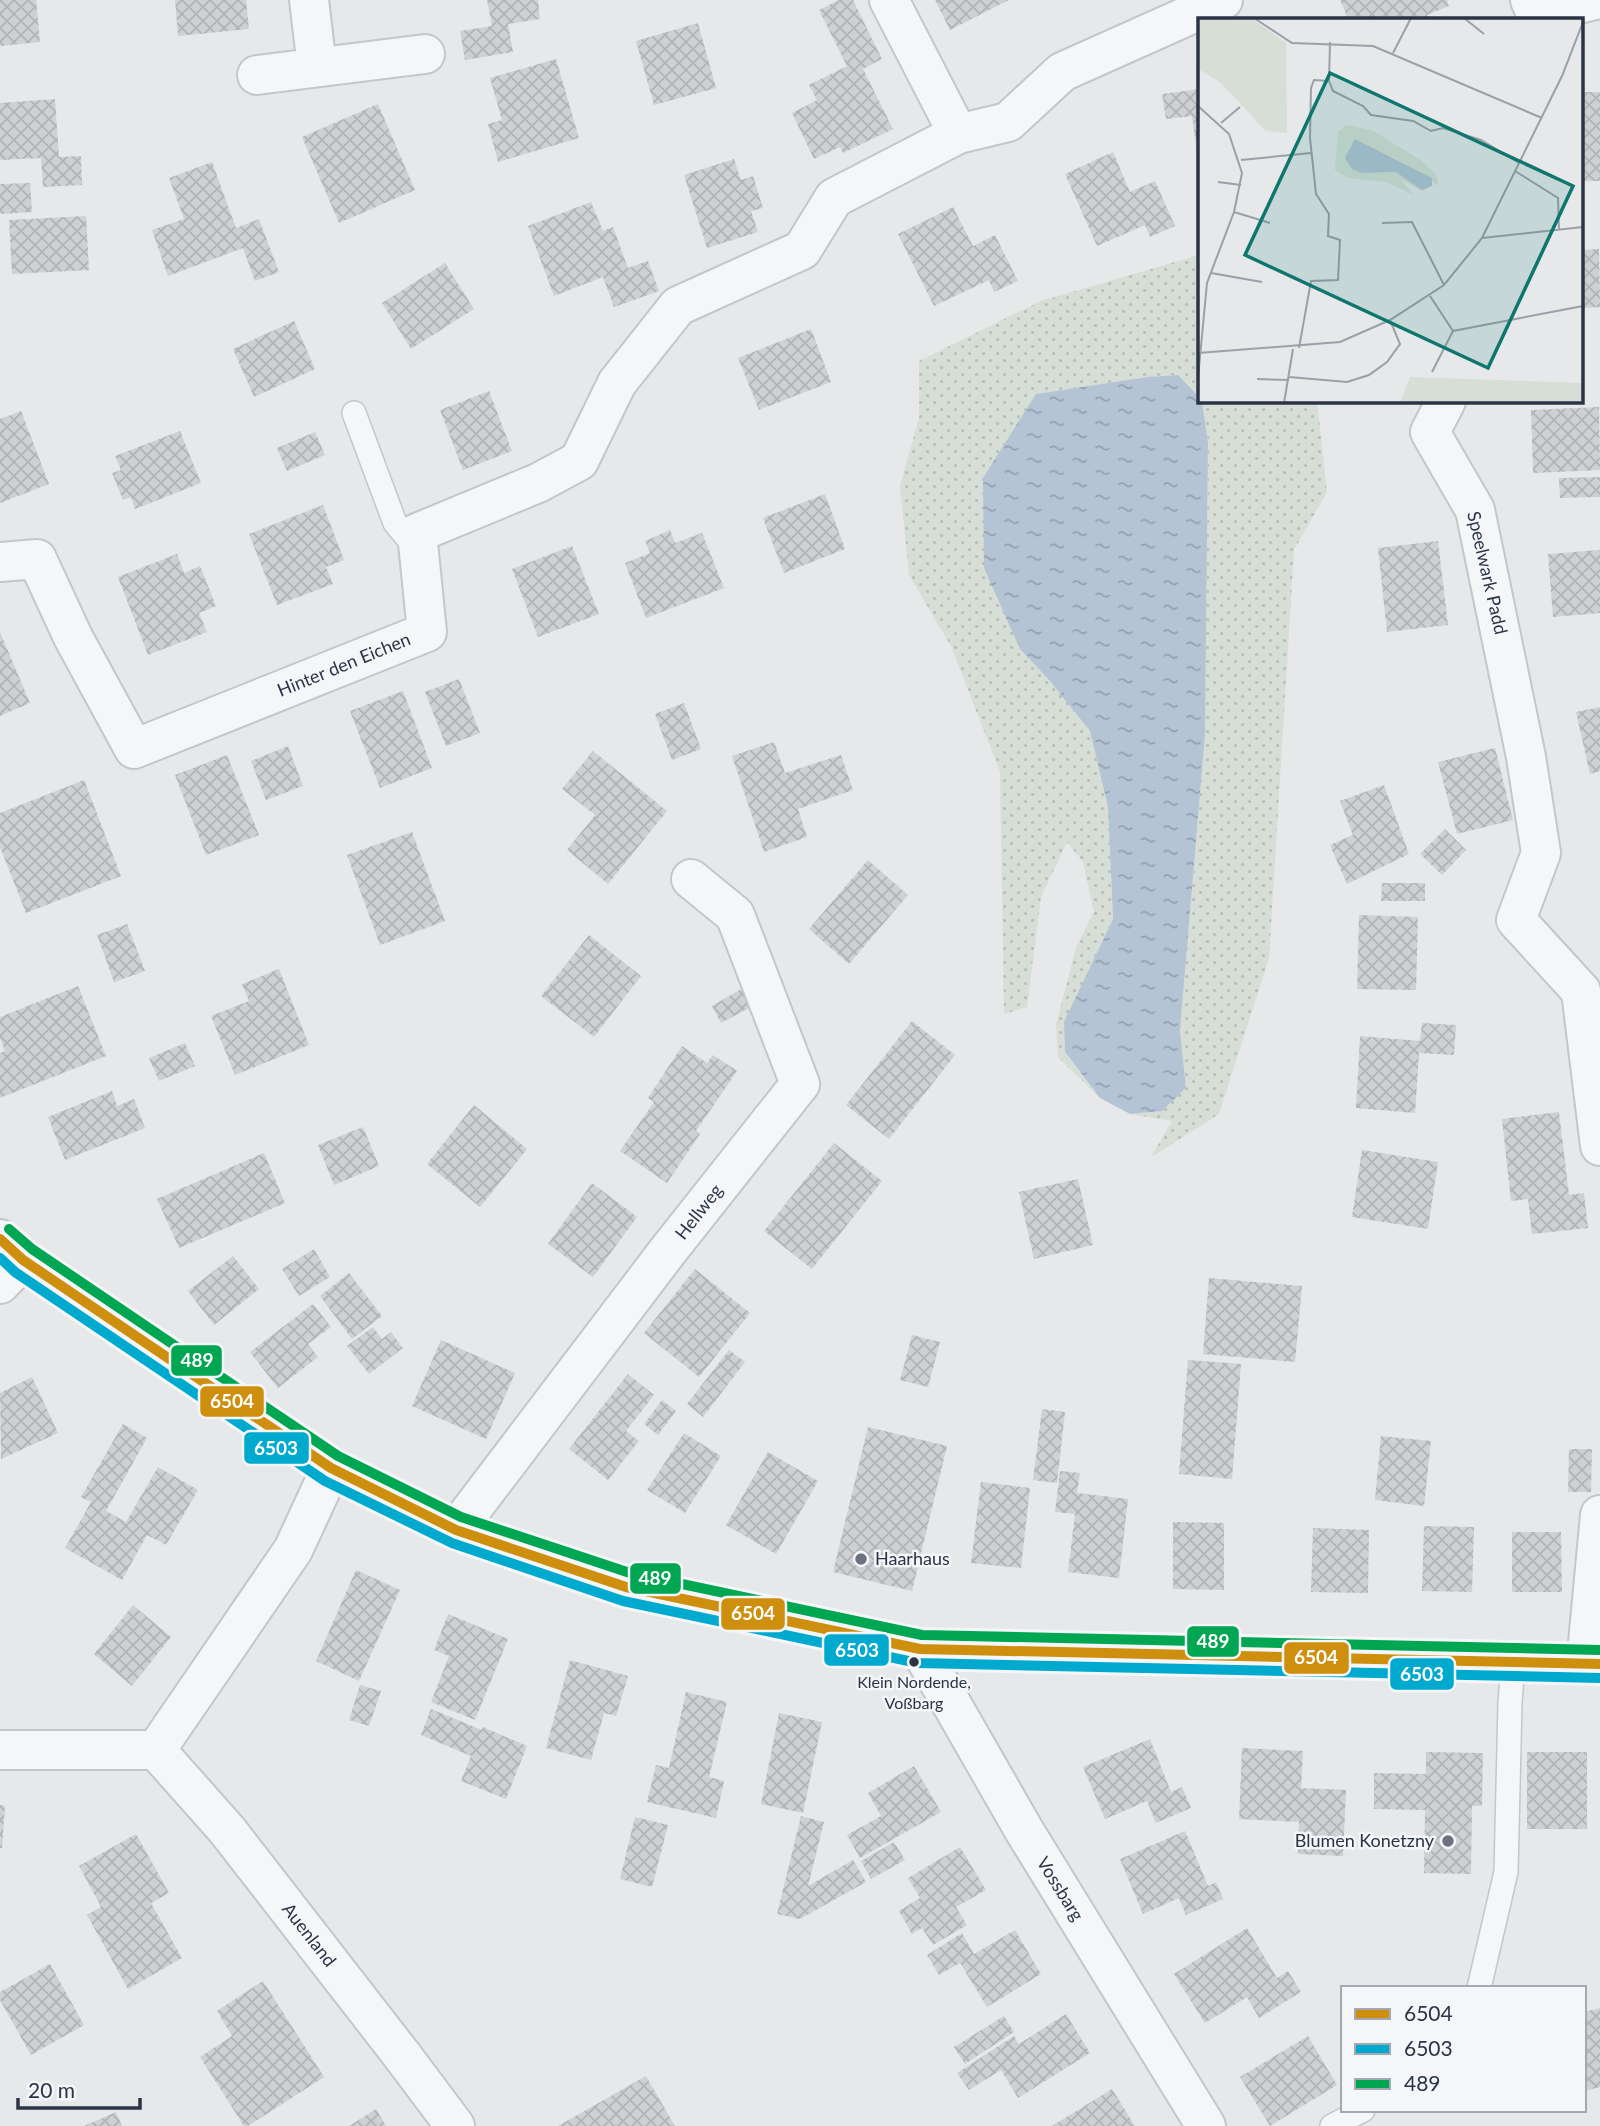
<svg xmlns="http://www.w3.org/2000/svg" width="1600" height="2126" font-family="Lato,sans-serif">
<style>
.grass{fill:url(#grass-dots)}
.water{fill:url(#water-ripples)}
.building{fill:url(#building-cross-hatch)}
.lines{fill:none;stroke-linecap:round;stroke-linejoin:round}
.lane-casing{stroke:#c4c6c8;stroke-width:26}
.street-casing{stroke:#c4c6c8;stroke-width:42}
.lane{stroke:#f5f6f7;stroke-width:23}
.street{stroke:#f5f6f7;stroke-width:38}
.bus-1-casing{stroke:#f4f6f9;stroke-width:16}
.bus-2-casing{stroke:#f4f6f9;stroke-width:16}
.bus-3-casing{stroke:#f4f6f9;stroke-width:16}
.bus-1{stroke:#ce8f0e;stroke-width:10}
.bus-2{stroke:#00a9ce;stroke-width:10}
.bus-3{stroke:#00a651;stroke-width:10}
.poi-dot{fill:#6c737f;stroke:#f4f6f9;stroke-width:2.5}
.bus-dot{fill:#2b3445;stroke:#f4f6f9;stroke-width:2.5}
.labels{text-anchor:middle;stroke-width:5;stroke-linejoin:round;paint-order:stroke}
.bus-label{font-size:16px;fill:#2b3445;stroke:#f4f6f9}
.street-label{font-size:18px;fill:#2b3445;stroke:#f4f6f9}
.poi-label{font-size:18px;fill:#2b3445;stroke:#f4f6f9;text-anchor:start}
.inset-road{fill:none;stroke:#9ba0a8;stroke-width:2}
.view{fill:#0f766e;fill-opacity:0.15;stroke:#0f766e;stroke-width:3.5}
.inset-edge{fill:none;stroke:#2b3445;stroke-width:3.5}
.line-badge{stroke:#f4f6f9;stroke-width:2.5}
.badge-label{font-size:19px;text-anchor:middle;font-weight:bold;fill:#fff}
</style>
<defs>
<pattern id="grass-dots" width="8" height="8" patternUnits="userSpaceOnUse" patternTransform="scale(1.75)"><rect width="8" height="8" fill="#d6ded6"/><path d="M2 2h.1M6 6h.1" fill="none" stroke="#b8bfb9" stroke-width="1.8" stroke-linecap="round"/></pattern>
<pattern id="water-ripples" width="26" height="14" patternUnits="userSpaceOnUse" patternTransform="scale(1.75)"><rect width="26" height="14" fill="#b4c4d5"/><path d="M2 4q2-2 4 0t4 0M15 11q2-2 4 0t4 0" fill="none" stroke="#93a0af"/></pattern>
<pattern id="building-cross-hatch" width="8" height="8" patternUnits="userSpaceOnUse" patternTransform="scale(1.75)"><rect width="8" height="8" fill="#ced0d3"/><path d="M0 0l8 8M0 8l8-8" fill="none" stroke="#b1b3b6"/></pattern>
</defs>
<rect width="100%" height="100%" fill="#e6e8ea"/>
<!-- grass -->
<path class="grass" d="M1199 255V397L1177 375 1148 377 1036 394 1020 649 1050 680 1090 731 1108 807 1113 919 1064 1023 1065 1053 1100 1098 1058 1057 1056 1025 1076 948 1094 912 1083 862 1067 842 1041 897 1027 1007 1004 1014 1000 772 951 646 909 575 900 486 919 418V361L1041 301Z
M1202 401H1317L1327 492 1294 550 1269 958 1219 1114 1151 1157 1172 1121 1130 1114 1162 1111 1186 1088 1180 1030 1205 735 1208 443Z"/>
<!-- water -->
<path class="water" d="M1178 375 1199 397V401H1202L1208 443 1205 735 1180 1030 1186 1088 1162 1111 1130 1114 1100 1098 1065 1052 1064 1022 1113 919 1108 807 1090 731 1050 681 1020 649 984 568 983 478 1036 394 1148 377Z"/>
<!-- building -->
<path class="building" d="M0 0H36L40 42 0 46Z
M175 0H246L249 29 178 36Z
M487 0H538L540 19 508 24 513 52 465 60 460 31 492 26Z
M839 0H853L882 59 863 69 893 129 843 153 840 147 814 159 792 113 817 100 809 85 847 66 819 10Z
M935 0H1009L950 30Z
M1340 0H1447L1449 6 1427 15 1429 19H1348Z
M698 23 716 88 654 105 636 41Z
M556 59 579 138 498 162 488 124 502 120 490 78Z
M1199 89V158L1198 159 1192 116 1166 119 1162 94Z
M1581 92H1600V181H1581Z
M55 99 59 157 81 156 82 185 43 187 41 158 0 160V103Z
M378 104 415 190 339 223 302 137Z
M1113 152 1130 192 1155 181 1175 226 1150 237 1145 225 1097 246 1065 174Z
M734 159 741 180 753 176 763 208 751 211 758 232 707 248 684 175Z
M212 162 236 228 259 219 279 272 255 281 243 248 168 276 152 230 184 219 169 178Z
M30 183 32 212 0 214V184Z
M591 202 603 231 613 227 628 268 648 261 659 291 614 307 603 277 554 296 528 226Z
M953 207 973 246 995 235 1018 281 994 292 989 280 934 306 898 234Z
M86 216 89 270 12 274 9 220Z
M1599 249 1600 307 1581 308V250Z
M445 263 474 309 411 349 382 303Z
M294 321 315 369 254 397 233 349Z
M811 329 831 382 759 410 738 358Z
M489 391 512 451 463 470 440 410Z
M1599 407 1600 470 1533 473 1531 410Z
M21 411 49 484 0 503V419Z
M180 431 201 483 135 509 131 497 123 500 112 473 121 470 115 456Z
M315 432 325 455 287 471 277 448Z
M1600 477V497L1560 498 1559 478Z
M825 494 845 549 784 573 763 518Z
M323 505 344 560 326 567 333 584 277 605 249 534Z
M670 530 675 543 702 533 724 588 646 618 625 563 650 553 645 541Z
M1438 541 1448 625 1387 632 1378 548Z
M572 546 599 614 538 637 512 569Z
M1600 550V613L1553 617 1548 554Z
M177 554 184 573 200 566 216 606 199 613 207 632 148 655 118 577Z
M0 632 30 703 0 716Z
M459 679 480 733 446 746 425 692Z
M403 691 432 768 380 788 350 711Z
M684 703 701 749 672 760 655 714Z
M1600 707V771L1590 774 1576 712Z
M774 742 785 773 841 755 853 790 798 809 807 837 764 852 732 756Z
M288 746 303 786 266 800 251 761Z
M1495 748 1513 820 1457 834 1438 762Z
M593 751 667 811 608 884 567 850 595 815 562 789Z
M227 755 259 835 206 855 175 775Z
M84 780 121 876 26 913 0 847V813Z
M1384 785 1409 854 1347 884 1330 845 1353 835 1340 801Z
M1445 829 1466 850 1442 875 1420 854Z
M412 832 445 921 380 945 347 855Z
M868 860 908 895 849 964 809 929Z
M1382 883H1425V901H1381Z
M1359 915 1418 917 1416 990 1357 989Z
M127 924 145 971 114 982 97 935Z
M589 935 641 976 594 1037 541 996Z
M279 969 309 1045 235 1075 211 1016 249 1001 242 984Z
M78 986 106 1056 0 1098V1053L5 1051 0 1038V1017Z
M741 989 751 1007 721 1023 712 1006Z
M912 1021 955 1055 889 1139 846 1105Z
M1422 1023 1456 1025 1454 1055 1419 1053 1415 1113 1356 1108 1360 1036 1420 1041Z
M185 1043 195 1066 159 1081 149 1058Z
M682 1046 707 1063 713 1055 737 1071 696 1131 700 1134 667 1183 620 1151 654 1102 648 1098Z
M112 1091 117 1106 134 1099 145 1128 65 1160 48 1117Z
M474 1105 527 1149 480 1207 427 1164Z
M1559 1112 1569 1195 1584 1193 1588 1228 1532 1234 1528 1199 1511 1201 1502 1119Z
M363 1127 379 1166 334 1185 318 1145Z
M834 1143 882 1181 812 1269 764 1231Z
M1362 1150 1438 1162 1428 1229 1352 1217Z
M264 1153 285 1203 179 1248 157 1199Z
M1078 1179 1093 1245 1034 1259 1019 1192Z
M592 1183 637 1217 593 1277 548 1244Z
M314 1249 330 1277 299 1296 282 1269Z
M233 1256 259 1289 214 1325 188 1291Z
M695 1269 750 1313 699 1377 644 1333Z
M349 1273 382 1316 352 1339 320 1296Z
M1209 1278 1302 1286 1295 1362 1203 1354Z
M313 1304 331 1327 308 1344 318 1357 278 1388 250 1352Z
M373 1327 382 1339 391 1332 403 1348 369 1374 347 1346Z
M912 1335 940 1342 928 1387 900 1380Z
M441 1340 515 1373 486 1439 412 1406Z
M729 1350 745 1362 703 1417 687 1404Z
M1188 1360 1241 1364 1232 1479 1179 1474Z
M628 1374 654 1395 626 1431 639 1441 608 1480 569 1449Z
M32 1377 58 1433 1 1459 0 1393Z
M662 1400 676 1411 658 1435 644 1424Z
M1042 1409 1065 1412 1057 1483 1033 1480Z
M123 1424 147 1438 106 1511 126 1522 158 1467 198 1490 166 1545 147 1535 122 1580 65 1548 91 1502 81 1497Z
M868 1427 947 1446 912 1591 833 1572Z
M684 1433 721 1456 685 1513 647 1490Z
M1381 1436 1431 1441 1424 1506 1375 1500Z
M1569 1449H1592L1591 1492H1568Z
M768 1452 818 1481 776 1554 726 1525Z
M1060 1471 1080 1473 1077 1493 1128 1499 1119 1578 1068 1572 1075 1514 1055 1512Z
M981 1482 1030 1488 1021 1568 971 1563Z
M1173 1522 1224 1523V1590L1173 1589Z
M1424 1526 1474 1527 1472 1592 1422 1591Z
M1313 1528 1369 1530 1368 1593 1311 1592Z
M1512 1532H1561L1562 1592H1512Z
M356 1570 400 1590 359 1681 316 1661Z
M133 1605 171 1637 132 1686 94 1654Z
M448 1614 508 1639 475 1720 431 1702 449 1656 434 1650Z
M570 1660 628 1676 616 1716 604 1713 591 1760 546 1748Z
M360 1685 381 1691 369 1726 349 1720Z
M686 1692 727 1702 709 1777 724 1781 716 1818 647 1802 656 1765 669 1768Z
M431 1709 482 1730 483 1727 527 1746 506 1799 461 1781 471 1756 421 1735Z
M779 1713 822 1722 803 1813 761 1804Z
M1150 1739 1171 1792 1182 1787 1191 1808 1156 1823 1147 1801 1105 1819 1083 1767Z
M1242 1748 1303 1751 1301 1788 1346 1790 1343 1856 1298 1854 1299 1822 1239 1819Z
M1426 1752 1483 1753 1482 1806H1472L1471 1874 1424 1873 1425 1810 1374 1809V1773L1426 1774Z
M1527 1752H1587V1829H1527Z
M914 1766 941 1812 860 1858 847 1835 881 1816 868 1793Z
M0 1805 5 1806 2 1848H0Z
M801 1816 824 1822 808 1886 853 1860 866 1882 800 1919 777 1914Z
M635 1817 668 1825 652 1887 620 1879Z
M1185 1831 1208 1886 1216 1882 1223 1899 1186 1915 1179 1898 1143 1914 1120 1859Z
M136 1834 169 1893 151 1903 182 1958 128 1989 87 1915 101 1907 79 1866Z
M894 1842 905 1860 871 1879 861 1861Z
M960 1847 986 1890 956 1907 967 1925 933 1945 922 1928 912 1934 899 1911 920 1898 908 1878Z
M1247 1928 1277 1978 1288 1971 1301 1992 1259 2018 1247 1997 1205 2023 1174 1974Z
M1015 1930 1041 1974 987 2007 960 1963 939 1975 927 1955 962 1933 974 1954Z
M50 1964 84 2025 31 2055 0 2000V1992Z
M263 1981 324 2077 248 2126H244L200 2057 232 2036 217 2011Z
M1600 2008V2087L1584 2091V2012Z
M1066 2014 1090 2053 1018 2098 1001 2070 969 2090 957 2073 1014 2036 1019 2044Z
M1004 2016 1014 2032 965 2064 954 2047Z
M1308 2036 1337 2085 1270 2126 1240 2077Z
M646 2076 675 2126H558Z
M1112 2089 1135 2126H1052Z
M376 2109 386 2126H349Z
M116 2112 122 2126H84Z"/>
<g class="lines">
<!-- lane casing -->
<g class="lane-casing">
<path id="lane" d="M354 413 395 523 419 552
M1479 1988 1506 1872 1510 1703 1513 1662
M1332 2126 1363 2110"/>
</g>
<!-- street casing -->
<g class="street-casing">
<path id="street" d="M309 0 317 67
M889 0 958 134
M1530 0 1536 14 1595 0
M257 75 425 54
M1446 401 1430 432 1475 510 1526 757 1541 853 1516 920 1581 991 1600 1146
M0 562 37 559 73 637 134 749 427 632 417 533 538 483 579 461 617 383 678 306 802 250 834 198 958 134 1008 122 1062 72 1223 0
M0 1239 23 1260 331 1468 456 1530 626 1587 920 1649 1600 1664
M0 1284 23 1260
M456 1530 667 1252 800 1084 735 915 691 879
M920 1649 1025 1832 1206 2126
M1586 1664 1600 1515
M0 1750H156L227 1830 401 2054 455 2126
M156 1750 293 1550 331 1468"/>
</g>
<!-- lane -->
<use href="#lane" class="lane"/>
<!-- street -->
<use href="#street" class="street"/>
<!-- bus-1 casing -->
<g class="bus-1-casing">
<path id="bus-1" d="M0 1239 23 1260 331 1468 456 1530 626 1587 920 1649 1600 1664"/>
</g>
<!-- bus-2 casing -->
<g class="bus-2-casing">
<path id="bus-2" d="M0 1258 15 1272 325 1481 452 1543 623 1601 918 1663 1600 1678"/>
</g>
<!-- bus-3 casing -->
<g class="bus-3-casing">
<path id="bus-3" d="M9 1229 32 1249 338 1456 461 1517 630 1573 922 1635 1600 1650"/>
</g>
<!-- bus-1 -->
<use href="#bus-1" class="bus-1"/>
<!-- bus-2 -->
<use href="#bus-2" class="bus-2"/>
<!-- bus-3 -->
<use href="#bus-3" class="bus-3"/>
</g>
<!-- markers -->
<g class="poi-dot">
<circle cx="861" cy="1559" r="7"/>
<circle cx="1448" cy="1841" r="7"/>
</g>
<circle class="bus-dot" cx="914" cy="1662" r="6"/>
<g class="labels">
<!-- bus labels -->
<g class="bus-label">
<text x="914" y="1688">Klein Nordende,<tspan x="914" dy="21">Voßbarg</tspan></text>
</g>
<!-- street labels -->
<g class="street-label">
<text transform="translate(1487 573) rotate(77)" y="6">Speelwark Padd</text>
<text transform="translate(344 665) rotate(-22)" y="6">Hinter den Eichen</text>
<text transform="translate(699 1212) rotate(-52)" y="6">Hellweg</text>
<text transform="translate(1060 1889) rotate(58)" y="6">Vossbarg</text>
<text transform="translate(309 1935) rotate(52)" y="6">Auenland</text>
</g>
<!-- poi labels -->
<g class="poi-label">
<text x="875" y="1565">Haarhaus</text>
<text x="1434" y="1847" text-anchor="end">Blumen Konetzny</text>
</g>
</g>
<!-- overview -->
<g transform="translate(1198 18)">
<rect width="385" height="385" fill="#e6e8ea"/>
<path d="M0 0H53L88 25 89 115 68 113 22 64 0 51ZM148 107 174 112 224 143 239 158 241 168 195 139 176 155 198 154 211 159 224 172 231 170 224 173 201 160 216 177 188 164 151 160 137 152 140 114ZM212 359 385 365V385H202Z" fill="#d6ded6"/>
<path d="M157 121 234 160V168L224 172 198 154 164 155 154 151 147 140Z" fill="#b4c4d5"/>
<path class="inset-road" d="M56 0 94 25 175 28 344 100M266 0 286 16M195 35 213 0M131 63 135 73 165 88 173 97 215 103 233 113 245 110 283 122 321 145M0 88 31 116 44 155 36 194 9 265 0 360M23 105 42 89M43 142 113 135M317 153 360 180 361 212M20 164 43 167M36 194 72 205M184 205 214 204 246 267M284 220 385 209M13 255 64 264M232 278 255 313M101 330 113 263 140 262 142 222 130 218 131 196 118 176 112 120 113 70 116 62 131 63 132 24M0 335 142 324 192 302 246 267 284 220 364 58 385 4M234 354 255 313 385 288M91 359 149 364 171 357 189 344 202 326 192 302M59 361 91 362M86 385 95 331"/>
<path class="view" d="M132 55 375 168 290 350 47 237Z"/>
<rect width="385" height="385" class="inset-edge"/>
</g>
<g class="line-badge">
<rect x="170" y="1344" width="53" height="33" rx="7" fill="#00a651"/>
<rect x="199" y="1385" width="66" height="33" rx="7" fill="#ce8f0e"/>
<rect x="243" y="1431" width="67" height="34" rx="7" fill="#00a9ce"/>
<rect x="629" y="1562" width="53" height="33" rx="7" fill="#00a651"/>
<rect x="720" y="1597" width="66" height="34" rx="7" fill="#ce8f0e"/>
<rect x="1186" y="1625" width="54" height="33" rx="7" fill="#00a651"/>
<rect x="823" y="1633" width="67" height="34" rx="7" fill="#00a9ce"/>
<rect x="1283" y="1641" width="67" height="34" rx="7" fill="#ce8f0e"/>
<rect x="1389" y="1657" width="66" height="34" rx="7" fill="#00a9ce"/>
</g>
<g class="badge-label">
<text x="197" y="1367">489</text>
<text x="232" y="1408">6504</text>
<text x="276" y="1455">6503</text>
<text x="655" y="1585">489</text>
<text x="753" y="1620">6504</text>
<text x="1213" y="1648">489</text>
<text x="857" y="1657">6503</text>
<text x="1316" y="1664">6504</text>
<text x="1422" y="1681">6503</text>
</g>
<!-- legend -->
<rect x="1341" y="1986" width="245" height="126" fill="#f4f6f9" stroke="#a4a8b1" stroke-width="2"/>
<rect x="1355" y="2009" width="35" height="10" fill="#ce8f0e" stroke="#a4a8b1" stroke-width="2"/>
<text x="1404" y="2021" font-size="21" fill="#2b3445">6504</text>
<rect x="1355" y="2044" width="35" height="10" fill="#00a9ce" stroke="#a4a8b1" stroke-width="2"/>
<text x="1404" y="2056" font-size="21" fill="#2b3445">6503</text>
<rect x="1355" y="2079" width="35" height="10" fill="#00a651" stroke="#a4a8b1" stroke-width="2"/>
<text x="1404" y="2091" font-size="21" fill="#2b3445">489</text>
<!-- scale -->
<path d="M18 2098v10h122v-10" fill="none" stroke="#2b3445" stroke-width="3.5"/>
<text x="28" y="2098" font-size="21" fill="#2b3445" stroke="#f4f6f9" stroke-width="5" paint-order="stroke">20 m</text>
</svg>
